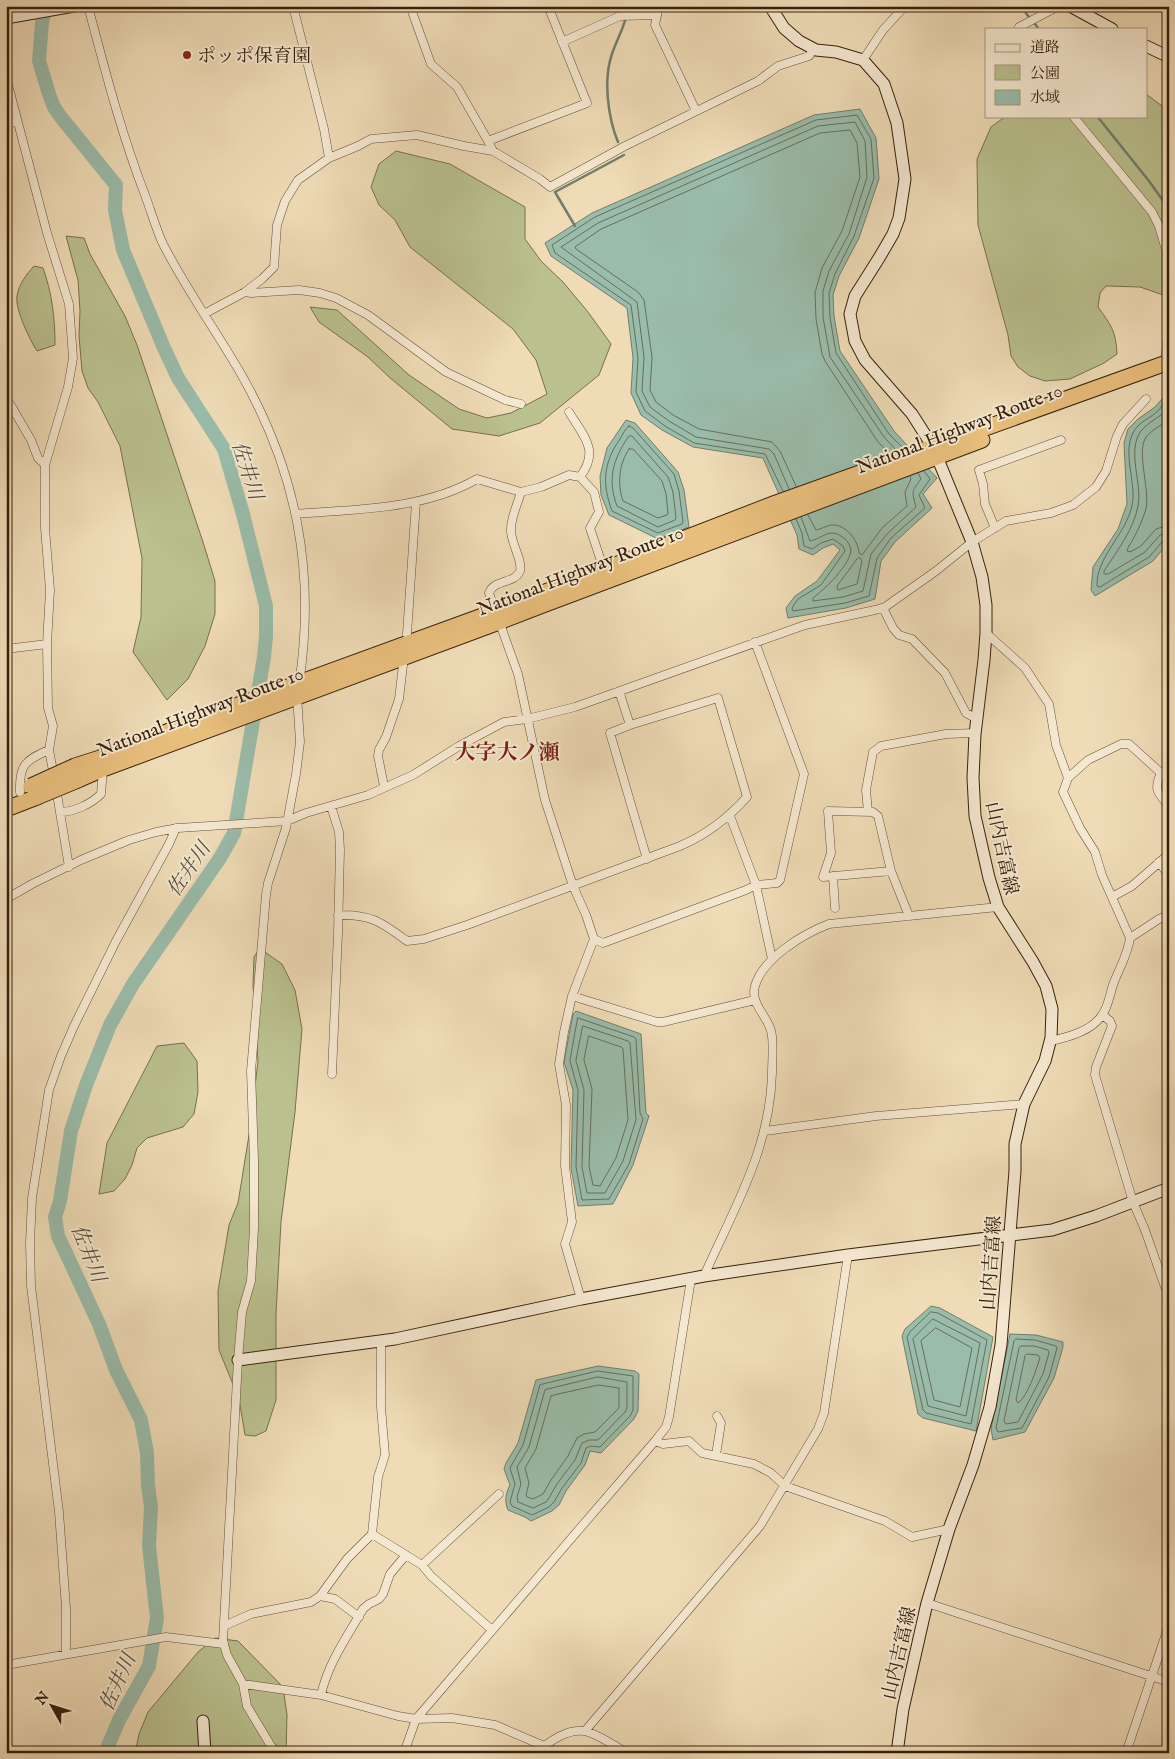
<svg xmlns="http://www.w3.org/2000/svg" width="1175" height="1759" font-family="'IM FELL English','Noto Serif JP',serif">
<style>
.green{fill:#bac08e;stroke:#78704d}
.water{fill:#9abcaa;stroke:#727e6b}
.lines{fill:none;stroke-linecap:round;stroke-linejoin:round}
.shore{stroke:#686e5b;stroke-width:1}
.stream{stroke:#727e6b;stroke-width:2.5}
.river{stroke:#9abcaa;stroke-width:14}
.street-casing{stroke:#644f37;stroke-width:9}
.secondary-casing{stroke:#36200c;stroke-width:13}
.highway-casing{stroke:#36200c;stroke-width:17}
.street{stroke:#f5e8d0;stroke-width:8}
.secondary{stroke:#f5e8d0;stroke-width:11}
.highway{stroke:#e8be7c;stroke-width:15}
.highway-bridge-casing{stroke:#36200c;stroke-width:17;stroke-linecap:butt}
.highway-bridge{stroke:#e8be7c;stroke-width:15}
.poi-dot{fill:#8f2418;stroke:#f5e8d0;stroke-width:2}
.labels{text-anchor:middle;stroke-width:4;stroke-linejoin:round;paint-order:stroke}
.poi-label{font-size:19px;fill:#36200c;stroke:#f5e8d0;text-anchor:start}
.street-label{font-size:19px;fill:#36200c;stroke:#f5e8d0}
.water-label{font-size:20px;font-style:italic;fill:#544f3b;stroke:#f5e8d0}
.quarter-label{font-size:21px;font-weight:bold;fill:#7a1f14;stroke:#f5e8d0}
</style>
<rect width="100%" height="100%" fill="#efdcb7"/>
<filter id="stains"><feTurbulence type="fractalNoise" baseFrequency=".004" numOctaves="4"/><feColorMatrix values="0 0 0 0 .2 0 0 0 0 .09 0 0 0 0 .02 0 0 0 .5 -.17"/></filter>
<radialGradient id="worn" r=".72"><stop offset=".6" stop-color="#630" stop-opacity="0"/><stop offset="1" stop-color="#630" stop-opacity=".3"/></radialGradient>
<!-- green -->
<path class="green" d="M1146 94 1166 109 1169 114V297L1140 287 1106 286 1100 293 1098 307C1111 325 1116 331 1117 354L1104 363 1070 379 1045 381 1030 376 1018 367 1011 356 1008 335 978 225 977 159 991 127 1006 116H1146Z
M396 151 450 164 525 207V239L541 261 563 282 588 312 611 344 599 375 540 423 499 436 452 429 389 377 368 357 319 322 310 307 337 310 409 375 459 409 487 418 511 413 547 394 536 360 513 329 410 247 395 220 379 205 371 187 379 164Z
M66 236 84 238 90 254 125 316 137 345 203 542 215 581V614L205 646 188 679 167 700 133 652 141 617 142 558 120 446 98 402 88 388 82 371 79 336 80 311 78 280Z
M34 266 43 268C52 293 55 318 55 345L37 351C30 340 15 310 17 296 19 284 26 275 34 266Z
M258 951 265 952 282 964 295 990 302 1029 295 1112 281 1222 276 1313V1400L266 1431 255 1436 245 1435 239 1399 219 1350 218 1291 229 1225 238 1203 250 1129 258 1061 253 984 254 957Z
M184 1043 197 1061 198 1092 194 1114 183 1127 147 1138 137 1148 132 1165 125 1179 114 1191 99 1194 107 1143 157 1046Z
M215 1638 238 1641 283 1687 287 1715 286 1753H135L139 1734 148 1712 198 1652Z"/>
<!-- water -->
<path class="water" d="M860 109 876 138 879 179 859 238 839 276 833 295 834 316 840 351 894 431 937 478 923 494 932 508 895 542 881 561 875 599 846 608 788 618 786 608 795 596 817 581 840 550 833 544 823 548 813 555 799 549 797 535 763 458 693 447 662 430 641 415 631 393 633 358 627 308 551 256 545 243 592 213 814 115Z
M1169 391V542L1153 561 1095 596 1091 590 1093 567 1118 529 1127 504 1124 443 1128 429 1138 419 1155 407Z
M626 420 635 423 678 472 684 490 689 527 658 539 609 515 601 495 600 476 607 448Z
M576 1011 641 1034 646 1113 649 1116 633 1165 613 1204 578 1206 571 1168 573 1090 564 1062 573 1014Z
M931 1306 940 1308 993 1337 976 1431 923 1418 918 1414 902 1336 905 1329Z
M1010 1334 1036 1335 1063 1342V1347L1054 1378 1025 1432 993 1440 991 1429Z
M598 1366 635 1371 639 1374 638 1411 634 1419 601 1453 590 1451 585 1465 566 1491 559 1505 552 1511 531 1521 525 1517 508 1510C504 1501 506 1493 510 1485L504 1469 506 1463 518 1443 536 1380Z"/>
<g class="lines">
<!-- shore -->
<path class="shore" d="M1169 398C1165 402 1162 406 1159 410 1151 418 1138 422 1133 433 1122 454 1137 483 1132 506 1126 534 1096 557 1097 586L1100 587 1149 557 1163 541 1169 539
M1169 408C1160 418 1143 424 1138 436 1129 457 1142 484 1138 506 1134 529 1117 551 1104 571V574H1108L1145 552 1160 535 1169 533
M1169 419C1162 426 1150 430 1145 439 1137 454 1150 490 1146 509 1143 518 1139 529 1134 537 1132 542 1128 546 1127 551L1130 552 1141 546 1156 529 1169 525
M629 426 633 428 674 474 679 491 683 522 682 524 658 533 612 511C602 484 603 463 620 439 623 434 625 429 629 426Z
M632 436 668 477 673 492 676 518 675 520 658 527 617 506C607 479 613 460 628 437Z
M629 449H633L662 481 666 494 668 513 667 515 658 518 623 501C617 484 619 464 629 449Z
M796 486 780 451 772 442 699 429 673 415 656 402 650 390 652 357 644 300 638 292 576 249 575 247 601 229 820 133 850 130 857 143 860 177 842 231 822 268 815 293 816 319 822 354 825 361 878 442 889 453
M789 489 774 454 769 449 696 437 669 421 650 407 642 391 644 357 637 302 561 247 598 223 818 126 855 122 865 141 867 177 849 234 829 271 823 291V317L830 357 884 437 896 450
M783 491 765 454 694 443 665 426 645 411 636 392 638 358 631 305 555 253 552 245 595 217 816 120 857 115 871 139 874 178 854 236 835 274 829 293 830 317 836 353 889 434 903 448
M808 515 816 530C821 529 826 526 831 525 846 524 858 540 859 553L862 555 882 528 907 506 905 492 911 479 910 476
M801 517 810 541C824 538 830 526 845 539 848 542 850 545 851 550 850 565 825 589 813 598V601L843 597 863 591 871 554 887 534 916 507C912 492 911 492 921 479L918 473
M796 519 802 533 804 546 812 549 821 543 833 539 843 546 845 551 821 585 798 599 792 608 793 611 845 603 869 596 877 558 891 538 925 508 919 495 930 479 924 471
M860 558 862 561 857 584 838 590 837 586 857 559Z
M578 1018 634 1037 636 1039 640 1113 643 1119 629 1164 609 1199 582 1200 576 1167 578 1090 570 1061Z
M583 1026 628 1041 630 1043 636 1120 623 1161 605 1193H587L582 1167 584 1090 576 1061Z
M589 1036 621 1047 623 1049 628 1120 616 1158 600 1186 593 1185 589 1166 592 1089 584 1060Z
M931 1312 938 1313 987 1340 971 1424 926 1413 923 1410 907 1337 910 1332Z
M933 1319 980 1343 966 1416 928 1406 913 1339Z
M936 1328 972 1348 960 1407 934 1400 921 1341Z
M1016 1339 1035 1340 1056 1346 1057 1348 1049 1377 1022 1428 998 1432 996 1428 1014 1341Z
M1021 1346H1034L1048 1350 1049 1353 1043 1374 1018 1422 1006 1424 1004 1421 1019 1348Z
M1027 1354 1038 1355 1040 1358C1036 1370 1028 1396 1018 1403L1016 1400 1025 1356Z
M598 1371 633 1376V1410L630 1416 600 1447 591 1446 586 1448 581 1463 562 1488 554 1502 549 1507 532 1515 512 1506 510 1502 515 1484 510 1468 523 1445 540 1385Z
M598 1377 627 1382V1408L625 1412 598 1440H589L582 1443 575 1460 557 1484 549 1498 546 1502 533 1508 518 1502 517 1497 521 1484 517 1467 529 1447 545 1390Z
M599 1385 619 1388V1408L595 1432 584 1434 577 1438 568 1456 551 1480 543 1494 533 1499 527 1497 526 1495 529 1483 525 1468 536 1449 551 1396Z"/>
<!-- stream -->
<path class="stream" d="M1020 6 1039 29
M1097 116 1149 181 1169 209
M618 142C608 118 603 79 612 54 617 38 627 24 628 6
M575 226 555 192 624 155"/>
<!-- river -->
<path class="river" d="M46 6 42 22 39 61 50 97 54 107 60 116 116 185 115 210 123 250 164 348 178 378 224 449 243 514 266 606V637L264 657 234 833 220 858 133 984 110 1025 86 1085 71 1131 60 1201 55 1217 58 1236 99 1324 116 1370 141 1420 147 1453 148 1485 151 1507 149 1546 157 1618 149 1666 119 1720 105 1753"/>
<!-- street casing -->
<g class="street-casing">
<path id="street" d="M88 6C105 70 121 133 145 195 151 211 156 229 163 244 186 289 216 331 241 374 297 472 316 573 299 684
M410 6 431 64 457 87 488 141
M659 6 655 25 696 111
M1168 6 1169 7
M1020 29 1019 27 1059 6
M562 42 620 16 656 15
M863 60 883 30 905 6
M6 77 47 233 69 304 73 358 68 387 45 465V528L50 590 47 644 48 708 53 726 49 750 54 776
M1073 116 1152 212 1159 226 1169 260
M6 123 17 121
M493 151 488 141 587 103 548 6
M329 158 358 146 371 139 417 135 464 146 493 151 540 179 550 187 625 146 758 81 778 66 809 56 814 48
M245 292 251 293 299 290 320 293 336 298 368 315 446 372 505 400 521 404
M204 314 245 292 262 279 274 267 277 225 285 201 298 180 329 158 324 129 293 6
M1165 363 1169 323
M6 397 31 440 38 458 45 465
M569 412C584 437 600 450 580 477
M521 492C518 503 511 517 511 529 510 542 523 560 520 571 515 584 494 579 489 593L518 674 545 800 573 886 586 915 594 939 572 996 564 1032 559 1064 566 1105 565 1166 572 1222 565 1244 581 1299
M296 514C356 509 423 510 477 479L521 492 541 487 569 475 580 477 594 492 599 512 590 528 604 570
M995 528 985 504 983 484 979 470 1061 440
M883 608 893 628 899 635 912 639 945 673 966 713 977 719
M986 633 1025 668 1049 704 1056 745 1068 778
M407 634 416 502
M6 649 47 644
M630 725 610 733 647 859
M1161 773C1153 790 1158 793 1169 806
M384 786 378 756 379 750 386 737 399 699 403 665
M56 788 69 867
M20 792C19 765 25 760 49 750
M331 806 339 832 340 850 338 933 332 1074
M60 812C74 812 91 804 101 794L103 769
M868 812 866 790 873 752 881 746 946 734 975 733
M730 816 756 885 772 959
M1159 862 1169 876
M891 871 823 877 831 853 828 811 873 812 878 816 891 871 909 916
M833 876 835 908
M1112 897 1132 886 1169 854
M6 899 32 884 81 860 129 840 156 832 178 828 287 821 306 813 368 795 413 775 459 746 504 722 527 719 575 707 805 625 875 610 885 607 936 571 972 542 1006 521 1051 513 1073 505 1096 487 1106 471 1117 436 1123 424 1146 399
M338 915C371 914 381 922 407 941L424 939 467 925 680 846C706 835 728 818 747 797L718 698 630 725 619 691
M1130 938 1159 919 1169 915
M594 939 603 943 746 890 756 885 777 883 780 880 804 774 755 642
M572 996 657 1022H663L755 1000
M1103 1015 1110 1021 1112 1026 1096 1067 1095 1075 1133 1202 1145 1230 1165 1287 1169 1291
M1051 1041C1068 1037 1092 1031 1102 1015 1109 1006 1110 992 1114 982 1120 967 1128 954 1130 938L1102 875 1095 852 1080 828 1063 792 1068 778 1088 760 1121 744H1129L1161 773 1169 770
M765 1131 876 1116 1024 1104
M704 1276C734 1208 770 1150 772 1073 772 1063 774 1040 771 1031 767 1015 750 1004 755 986 763 958 803 934 829 924L998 907
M691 1279 669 1417 666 1427 655 1441 663 1444 689 1441 702 1453 754 1464 771 1473 785 1486 885 1521 912 1537 949 1529
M716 1455 721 1423 717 1416
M372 1534 378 1477 385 1455 381 1407V1341
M422 1565 499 1494
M320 1596 335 1599 359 1617
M927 1603 1169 1682
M224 1626 251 1614 311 1602 320 1596 347 1559 372 1534 422 1565 431 1576 492 1630
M66 1654V1608L59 1512 31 1286 30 1243 32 1198 49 1090 61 1056 74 1026 116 941 169 844 176 828
M6 1665 166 1637 224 1644
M243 1684 321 1695 398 1716 416 1719 452 1718 495 1725 544 1746
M321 1695C328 1663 347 1637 363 1609L369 1604 379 1599 383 1594 390 1574 406 1555
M585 1731 760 1526 818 1429 824 1413 848 1255
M278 1753 271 1746 247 1706 243 1684 227 1655 223 1641 238 1360 242 1312 251 1281 254 1228V1160L251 1071 266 895 268 883 286 828 296 774 300 742 297 695
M404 1753 416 1719 655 1441
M538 1753C548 1741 568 1729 584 1731 594 1732 617 1747 627 1753
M1126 1753 1169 1625"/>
</g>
<!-- secondary casing -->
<g class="secondary-casing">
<path id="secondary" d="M770 6 784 28 799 41 816 50 836 52 863 60 884 84 897 123 905 179 899 218 893 234 879 258 855 296 850 314 855 341 865 360 912 414 933 447 972 542 982 577 986 605V633L984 660 975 734 973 778 975 816 989 878 998 907 1033 962 1046 986 1052 1009 1051 1038 1045 1061 1024 1104 1015 1144V1171L1001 1345 990 1407 973 1465 949 1529 927 1603 903 1709 897 1753
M1070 6 1112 29
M6 18 74 6
M1146 46 1169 57
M238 1360 395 1339 581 1299 704 1276 848 1255 1052 1230 1096 1216 1169 1188
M203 1721 205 1753"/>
</g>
<!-- highway casing -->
<g class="highway-casing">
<path id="highway" d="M75 766 100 758 208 716 496 611 776 503 1169 362
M78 780 103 769 499 622 540 606 982 440
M6 809 37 797"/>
</g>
<!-- street -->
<use href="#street" class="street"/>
<!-- secondary -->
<use href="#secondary" class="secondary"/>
<!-- highway -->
<use href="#highway" class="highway"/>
<!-- highway-bridge casing -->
<g class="highway-bridge-casing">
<path id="highway-bridge" d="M31 786 75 766
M37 797 78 780"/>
</g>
<!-- highway-bridge -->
<use href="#highway-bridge" class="highway-bridge"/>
</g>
<!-- markers -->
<circle class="poi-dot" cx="187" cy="55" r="5"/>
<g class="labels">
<!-- poi labels -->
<g class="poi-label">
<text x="197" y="62">ポッポ保育園</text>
</g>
<!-- street labels -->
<g class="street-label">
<text transform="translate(959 428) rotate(-21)" y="7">National Highway Route 10</text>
<text transform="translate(580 570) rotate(-21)" y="7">National Highway Route 10</text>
<text transform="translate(200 711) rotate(-21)" y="7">National Highway Route 10</text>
<text transform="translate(1003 848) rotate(78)" y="7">山内吉富線</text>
<text transform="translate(990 1263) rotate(-86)" y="7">山内吉富線</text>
<text transform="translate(898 1653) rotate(-77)" y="7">山内吉富線</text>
</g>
<!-- water labels -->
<g class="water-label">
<text transform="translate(248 470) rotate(72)" y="7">佐井川</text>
<text transform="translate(188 869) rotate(-56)" y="7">佐井川</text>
<text transform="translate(89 1253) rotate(68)" y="7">佐井川</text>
<text transform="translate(117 1682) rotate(-66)" y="7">佐井川</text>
</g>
<!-- quarter labels -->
<g class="quarter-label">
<text x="507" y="759">大字大ノ瀬</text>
</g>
</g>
<!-- margin -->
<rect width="1175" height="1759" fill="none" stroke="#efdcb7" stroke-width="25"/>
<rect x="8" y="8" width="1160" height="1744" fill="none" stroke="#36200c" stroke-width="2.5"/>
<rect x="12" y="12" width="1150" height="1734" fill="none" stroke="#36200c"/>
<!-- legend -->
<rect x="985" y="28" width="162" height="90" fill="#f5e8d0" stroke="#a99882"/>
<rect x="995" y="44" width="25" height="8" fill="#f5e8d0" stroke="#a99882"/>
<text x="1030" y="52" font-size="15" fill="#36200c">道路</text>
<rect x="995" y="65" width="25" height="15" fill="#bac08e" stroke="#a99882"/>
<text x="1030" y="78" font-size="15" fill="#36200c">公園</text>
<rect x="995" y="90" width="25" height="15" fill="#9abcaa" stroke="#a99882"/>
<text x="1030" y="102" font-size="15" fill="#36200c">水域</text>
<!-- north arrow -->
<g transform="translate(52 1706) rotate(309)" stroke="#f5e8d0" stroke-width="4" paint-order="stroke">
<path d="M0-4L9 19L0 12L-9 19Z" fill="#36200c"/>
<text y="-8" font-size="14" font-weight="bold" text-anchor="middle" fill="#36200c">N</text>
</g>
<rect width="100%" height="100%" filter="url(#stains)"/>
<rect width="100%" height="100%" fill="url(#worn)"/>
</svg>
